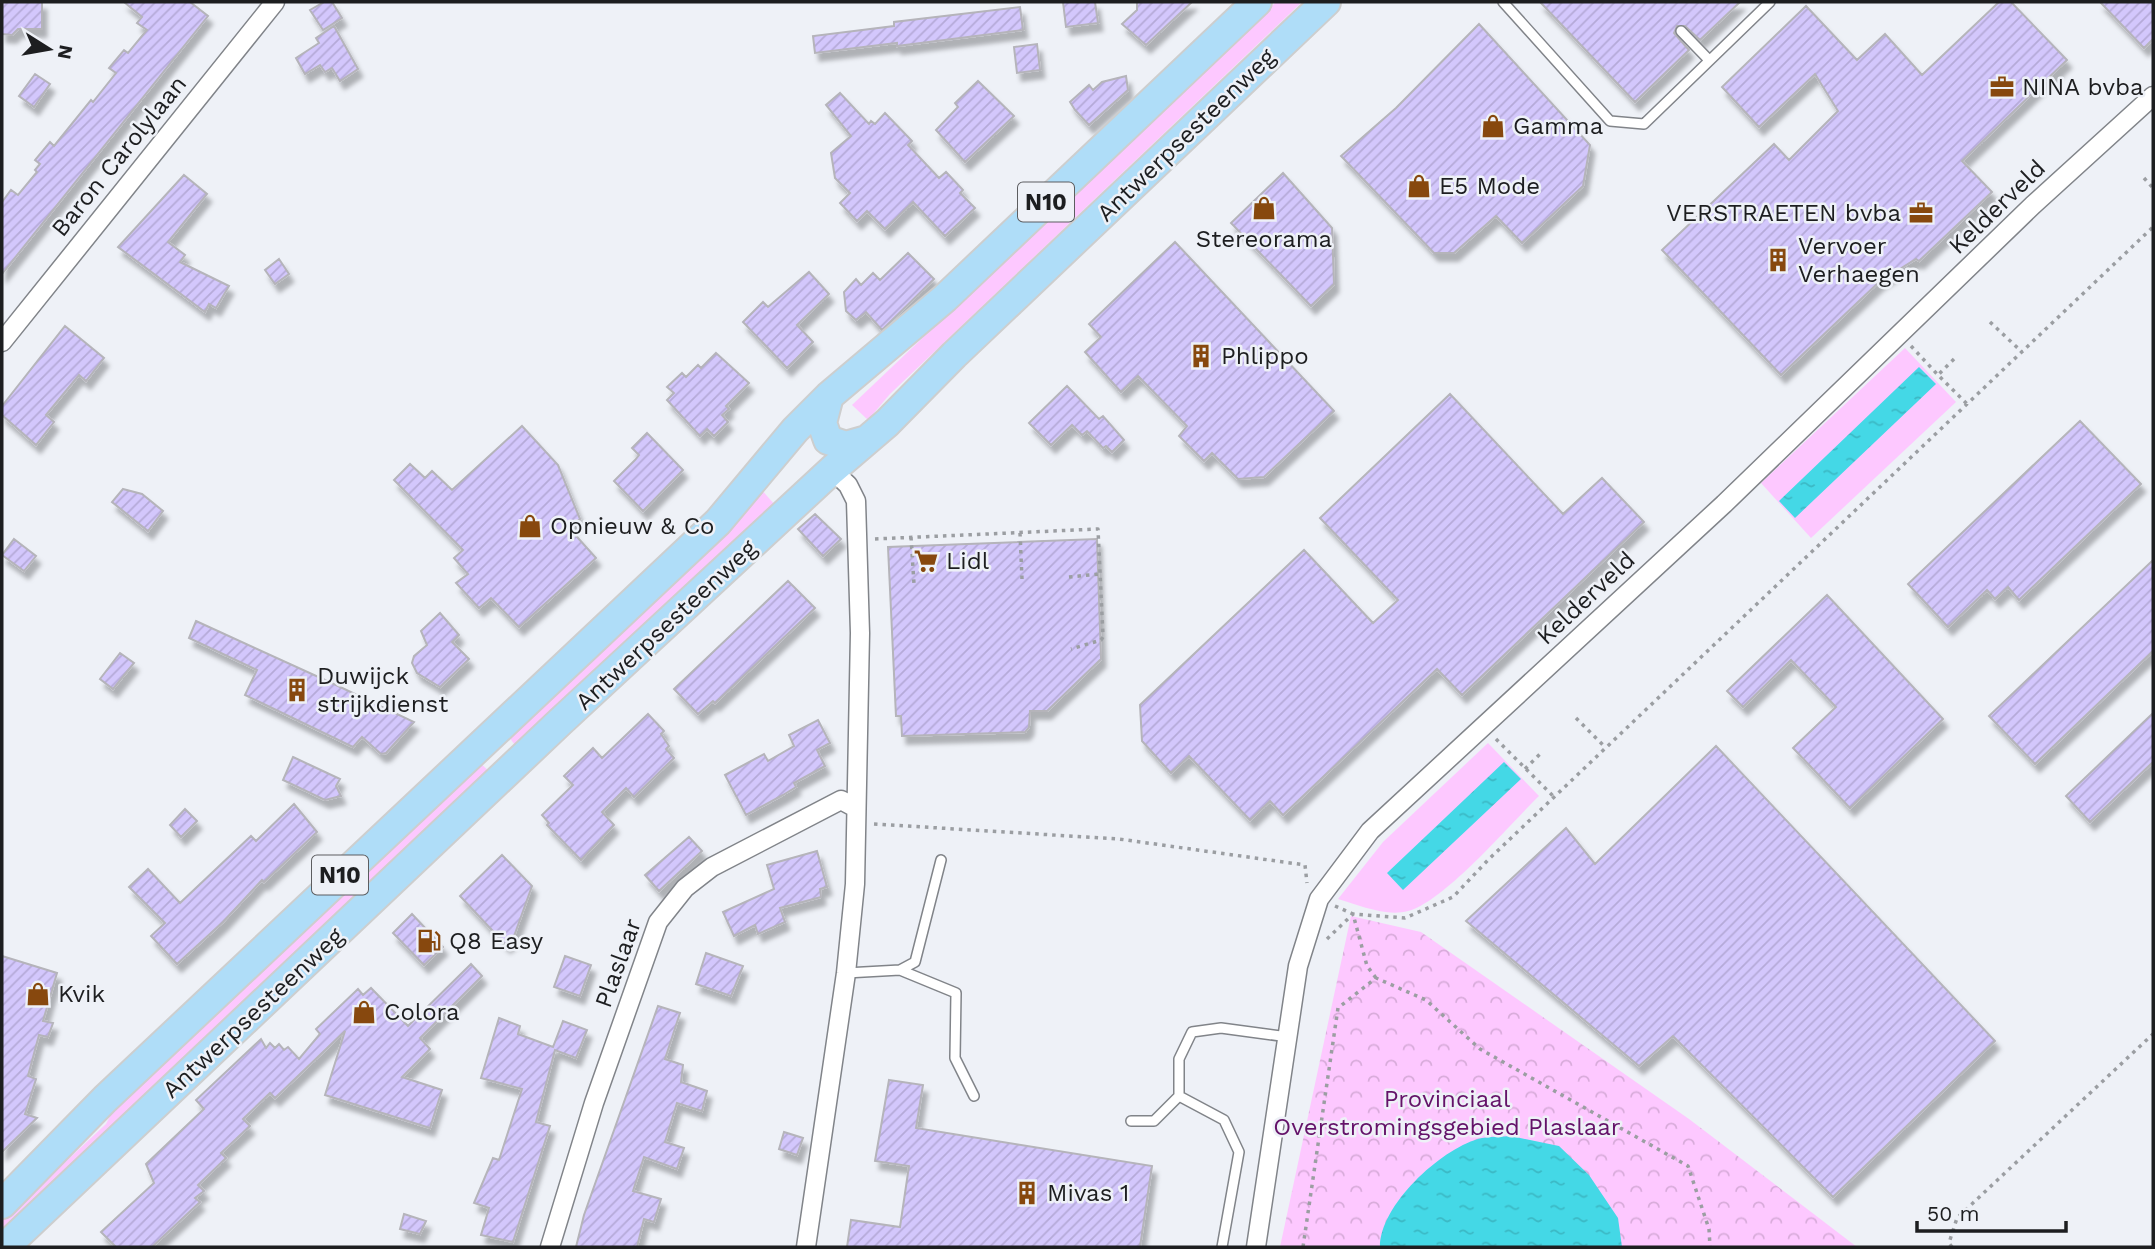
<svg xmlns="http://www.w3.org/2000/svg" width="2155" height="1249" font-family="'Work Sans',sans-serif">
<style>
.grass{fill:#fdc8ff}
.park{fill:url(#park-crowns)}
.water{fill:url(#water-ripples)}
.building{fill:url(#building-hatch);stroke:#b5b4ba;stroke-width:2;filter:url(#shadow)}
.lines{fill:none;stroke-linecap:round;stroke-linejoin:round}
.lane-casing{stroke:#818489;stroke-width:12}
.street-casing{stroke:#818489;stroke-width:21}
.primary-casing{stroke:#cdcece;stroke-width:32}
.path{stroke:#9b9ea2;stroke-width:3.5;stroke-dasharray:3.5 5;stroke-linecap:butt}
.lane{stroke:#fff;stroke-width:9}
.street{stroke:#fff;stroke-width:18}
.primary{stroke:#afddf8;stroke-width:28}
.labels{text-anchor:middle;stroke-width:5;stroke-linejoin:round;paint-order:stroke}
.shield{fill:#eef1f7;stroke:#5c5d60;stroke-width:2}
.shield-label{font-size:23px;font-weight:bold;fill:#1d1e20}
.poi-label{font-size:24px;fill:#1d1e20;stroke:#eef1f7;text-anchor:start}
.street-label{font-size:24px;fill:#1d1e20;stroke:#eef1f7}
.park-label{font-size:24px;fill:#641269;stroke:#eef1f7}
</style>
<defs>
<pattern id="park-crowns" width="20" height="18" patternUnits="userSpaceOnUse" patternTransform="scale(1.75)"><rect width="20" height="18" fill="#fdc8ff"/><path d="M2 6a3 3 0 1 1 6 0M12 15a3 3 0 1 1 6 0" fill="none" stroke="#d8abda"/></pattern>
<pattern id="water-ripples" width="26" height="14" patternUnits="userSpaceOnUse" patternTransform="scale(1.75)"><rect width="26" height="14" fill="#44d8e6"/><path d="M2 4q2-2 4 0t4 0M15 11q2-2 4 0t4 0" fill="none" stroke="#3bb9c5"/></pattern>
<pattern id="building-hatch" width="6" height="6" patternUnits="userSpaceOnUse" patternTransform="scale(1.75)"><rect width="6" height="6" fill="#d3c7fc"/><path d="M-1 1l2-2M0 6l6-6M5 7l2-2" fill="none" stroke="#b5aad8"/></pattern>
<filter id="shadow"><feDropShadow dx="4.5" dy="8" stdDeviation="2" flood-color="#0004"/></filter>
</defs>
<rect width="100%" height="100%" fill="#eef1f7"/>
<!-- grass -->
<path class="grass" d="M1276 2H1302L890 394 868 420 852 405Z
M1905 348 1956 402 1811 538 1761 483Z
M760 488 775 505 517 748 507 734Z
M1488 743 1539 796C1509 825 1445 901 1408 911 1386 917 1359 905 1338 899L1383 842Z
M478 761 491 773 2 1234V1221L106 1124 119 1098Z"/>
<!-- park -->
<path class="park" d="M1351 916 1421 932 1689 1119 1857 1247H1280Z"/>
<!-- water -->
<path class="water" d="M1919 367 1936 384 1795 518 1779 501Z
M1504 762 1521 779 1403 890 1387 873Z
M1511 1136 1559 1146 1589 1175 1618 1218 1622 1247H1380C1380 1205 1440 1150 1478 1139 1488 1136 1501 1137 1511 1136Z"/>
<!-- building -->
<path class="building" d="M2 2H42V29H18L12 35 2 34Z
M124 2H190L208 16 2 274V202L11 190 18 195 37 172 35 170 40 164 35 160 50 142 54 146 91 100 93 102 116 73 109 68 124 50 128 53 147 30 137 23 142 17Z
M324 2H332L342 18 323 30 310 10Z
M1063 2H1095L1098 23 1066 27Z
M1137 2H1192L1146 45 1122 24 1137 10Z
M1540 2H1740L1700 40 1685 26H1677L1674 33 1689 50 1635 102Z
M1999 2H2011L2067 60 1962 161 1992 192 1919 261 1916 259 1879 282 1781 375 1662 250 1774 144 1789 160 1838 111 1815 74 1759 127 1722 87 1806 6 1857 60 1885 34 1922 75Z
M2100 2H2153V39L2144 48Z
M1020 7 1023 30 897 46V43L815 53 813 36 894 26V22Z
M1479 24 1590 145 1583 186 1522 243 1496 216 1454 253H1434L1341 156 1396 108Z
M334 26 358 69 340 81 332 68 325 72 320 65 305 74 296 58 319 43 316 38Z
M1037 44 1040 70 1017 73 1014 47Z
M35 74 50 84 34 107 19 96Z
M1126 76 1128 90 1089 125 1075 110 1070 102 1089 85 1093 90 1102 82Z
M978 81 1014 116 965 162 936 130 958 107 955 103Z
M840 93 869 124 871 121 875 124 885 113 912 141 908 145 939 178 946 172 963 190 960 193 975 208 945 236 913 202 885 229 867 211 857 221 840 203 850 193 835 178 831 153 851 136 826 105Z
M1283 173 1332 228 1334 284 1311 306 1231 223Z
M184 175 207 194 168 242 185 255 180 262 229 286 216 308 209 304 205 312 118 247Z
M1175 242 1334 411 1264 477 1238 479 1212 453 1204 461 1179 436 1187 426 1138 376 1121 392 1085 352 1101 337 1089 324Z
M908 253 934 279 882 330 866 312 856 320 846 311 844 292 856 279 861 285 873 273 880 280Z
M279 259 289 274 275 284 265 270Z
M809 272 829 294 797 325 813 342 787 368 743 322 763 302 768 307Z
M65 326 104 358 86 381 79 375 46 415 54 422 36 445 2 415V406Z
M716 353 749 383 726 406 729 409 722 415 728 422 714 436 707 429 700 436 667 400 674 393 667 387 682 373 686 377 698 365 701 368Z
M1067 386 1099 419 1103 416 1124 440 1112 452 1106 446 1103 448 1087 431 1082 435 1072 425 1051 445 1029 423Z
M1450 394 1563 514 1602 478 1644 522 1462 695 1437 669 1283 815 1270 801 1250 820 1189 756 1171 773 1142 741 1140 705 1304 550 1373 623 1398 600 1320 518Z
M2080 421 2141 484 2019 600 2008 587 1995 599 1987 590 1948 627 1908 584Z
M522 426 558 465 580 519 569 528 596 558 519 627 491 598 479 608 456 583 468 574 454 558 463 550 394 480 410 464 425 478 432 471 452 490Z
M647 433 683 470 643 511 614 481 635 460 639 455 632 448Z
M123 489 142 494 163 511 148 531 112 502Z
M815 514 841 539 823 556 798 529Z
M14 539 36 556 24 571 2 555Z
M1097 539 1101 659 1047 711H1030L1029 727 1025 732 902 736 901 716H896L888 547Z
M2153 560V651L2035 764 1989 716Z
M788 581 815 608 715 703 713 701 698 714 674 689Z
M1827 595 1943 719 1850 808 1793 748 1836 707 1791 660 1743 707 1727 691Z
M440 613 459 635 452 642 469 659 440 687 417 673 412 663 414 656 427 645 421 631Z
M196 621 336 685 414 722 386 753 381 754 362 737 353 747 245 695 257 670 189 638Z
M120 653 134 663 113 689 100 679Z
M2153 713V762L2090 822 2066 796Z
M648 714 664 731 661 734 669 746 666 749 674 758 634 797 626 788 602 812 614 825 581 860 547 825 549 823 542 815 573 785 564 776 593 748 602 758Z
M818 720 830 743 817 750 825 766 794 783 796 787 783 795 746 815 725 775 764 754 768 761 794 746 789 735Z
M1716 746 1995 1041 1833 1197 1673 1036 1639 1066 1466 921 1566 828 1595 864Z
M293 757 340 779 336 786 341 796 325 800 283 780Z
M294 804 317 832 264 882 262 880 223 922 177 964 151 936 165 923 129 887 148 869 180 903 251 836 256 841Z
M185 809 197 821 181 837 170 825Z
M689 837 702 851 659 891 645 875Z
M817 851 827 887 820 889 821 897 780 908 785 922 758 934 755 925 734 936 723 912 774 889 767 865Z
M502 855 532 886 513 939 506 945 460 896Z
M412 914 443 947 424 965 393 933Z
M706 953 743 966 731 996 696 984Z
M2 956 57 973 43 1021 53 1023 48 1037 39 1035 28 1076 36 1079 25 1114 37 1118 2 1152Z
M565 956 591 965 580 996 554 987Z
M471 964 482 976 420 1038 430 1049 402 1077 442 1090 430 1128 325 1095 345 1031 275 1098 270 1093 243 1119 250 1126 221 1153 226 1158 198 1185 204 1191 195 1198 200 1202 152 1247H116L101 1232 154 1183 146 1164 204 1109 196 1100 261 1039 266 1048 270 1043 275 1048 279 1044 284 1050 288 1047 299 1059 320 1034 316 1029 358 989 363 995 371 988 408 1026Z
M658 1006 680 1013 665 1059 683 1065 681 1082 707 1091 702 1111 677 1103 665 1142 684 1148 677 1169 644 1157 633 1191 661 1199 654 1222 644 1219 637 1247H576L584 1215Z
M499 1018 520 1026 518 1034 553 1047 563 1021 587 1030 576 1058 555 1050 536 1122 550 1126 513 1242 481 1235 489 1208 474 1203 493 1158 499 1160 522 1089 481 1078Z
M889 1080 923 1085 916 1128 1152 1166 1140 1247H847L851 1220 900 1227 909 1166 875 1161Z
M784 1132 803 1138 797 1155 779 1149Z
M404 1214 426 1221 420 1234 400 1229Z"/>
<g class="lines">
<!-- lane casing -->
<g class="lane-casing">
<path id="lane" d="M1503 2 1610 121 1644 124 1770 2
M1681 31 1709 60
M900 970 956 993 955 1058 974 1096
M846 973 900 970 915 962 941 860
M1179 1096 1224 1120 1239 1152 1222 1247
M1131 1121H1154L1179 1096V1059L1192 1032 1221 1028 1288 1037"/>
</g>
<!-- street casing -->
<g class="street-casing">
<path id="street" d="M2 342 275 2
M550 1247 594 1103 658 922 685 888 712 867 841 800 854 807
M806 1247 846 973 855 884 860 633 856 501 848 485 832 470
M1256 1247 1298 966 1319 899 1370 831 1724 504 2033 205 2153 96"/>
</g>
<!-- primary casing -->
<g class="primary-casing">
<path id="primary" d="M829 396 822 423 828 440 846 446 867 440
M2 1204 105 1099 718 522 795 430 829 396 945 298 1257 2
M5 1247 560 722 832 470 887 423 954 355 1326 2"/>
</g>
<!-- path -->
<path class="path" d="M2144 178 2153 188
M1990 322 2022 352
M1911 346 1938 375
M1954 359 1938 375 1967 404
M1020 533 1022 579
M911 537 914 584
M875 539 1098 529 1103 637 1101 640 1071 649
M1069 577 1100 574
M1576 718 1606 748
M1496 739 1554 797
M1525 769 1543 751
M874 824 1119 839 1305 865 1307 883
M1335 906 1353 914 1367 966 1376 978
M1327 939 1353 914 1405 918 1453 897 1489 859 2153 227
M1303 1247 1338 1008 1376 978 1426 1000 1480 1049 1688 1166 1709 1229 1710 1247
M1952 1247 1949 1243 1957 1218 2153 1034"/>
<!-- lane -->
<use href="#lane" class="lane"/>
<!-- street -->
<use href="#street" class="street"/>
<!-- primary -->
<use href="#primary" class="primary"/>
</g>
<!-- icons -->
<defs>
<g id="office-bare" transform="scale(1.89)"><path d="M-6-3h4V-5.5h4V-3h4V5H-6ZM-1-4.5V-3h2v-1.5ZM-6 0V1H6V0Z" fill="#87480e" stroke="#eef1f7" stroke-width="2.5" paint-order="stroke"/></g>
<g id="shop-bare" transform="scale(1.89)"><path d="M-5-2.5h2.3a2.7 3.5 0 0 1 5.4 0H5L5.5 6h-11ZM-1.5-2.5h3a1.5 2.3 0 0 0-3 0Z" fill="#87480e" stroke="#eef1f7" stroke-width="2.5" paint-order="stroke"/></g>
<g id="building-bare" transform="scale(1.89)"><path d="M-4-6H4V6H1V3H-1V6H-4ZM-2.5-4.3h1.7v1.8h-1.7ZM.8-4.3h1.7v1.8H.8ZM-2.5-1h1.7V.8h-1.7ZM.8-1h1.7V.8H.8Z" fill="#87480e" stroke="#eef1f7" stroke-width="2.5" paint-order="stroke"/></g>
<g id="supermarket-bare" transform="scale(1.89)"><path d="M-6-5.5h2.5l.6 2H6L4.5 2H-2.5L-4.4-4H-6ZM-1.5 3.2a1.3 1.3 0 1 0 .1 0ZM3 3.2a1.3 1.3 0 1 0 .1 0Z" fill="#87480e" stroke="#eef1f7" stroke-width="2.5" paint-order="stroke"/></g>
<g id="fuel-bare" transform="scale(1.89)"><path d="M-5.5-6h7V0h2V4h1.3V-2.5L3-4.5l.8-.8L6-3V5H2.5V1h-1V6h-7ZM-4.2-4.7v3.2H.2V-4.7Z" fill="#87480e" stroke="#eef1f7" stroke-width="2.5" paint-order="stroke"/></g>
</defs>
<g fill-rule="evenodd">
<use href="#office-bare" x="2002" y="87"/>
<use href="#shop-bare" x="1493" y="126"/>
<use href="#shop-bare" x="1419" y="186"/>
<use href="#shop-bare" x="1264" y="208"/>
<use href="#office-bare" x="1921" y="213"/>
<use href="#building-bare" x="1778" y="260"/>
<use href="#building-bare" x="1201" y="356"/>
<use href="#shop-bare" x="530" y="526"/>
<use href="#supermarket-bare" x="926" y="561"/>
<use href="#building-bare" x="297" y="690"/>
<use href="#fuel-bare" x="429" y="941"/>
<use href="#shop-bare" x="38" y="994"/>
<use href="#shop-bare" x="364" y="1012"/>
<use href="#building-bare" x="1027" y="1193"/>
</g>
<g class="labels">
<!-- shield labels -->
<g class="shield">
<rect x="1018" y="182.5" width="56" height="39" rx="5"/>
<rect x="312" y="855.5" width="56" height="39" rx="5"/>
</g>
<g class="shield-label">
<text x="1046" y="210">N10</text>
<text x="340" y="883">N10</text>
</g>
<!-- poi labels -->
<g class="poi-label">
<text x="2022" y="95">NINA bvba</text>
<text x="1513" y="134">Gamma</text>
<text x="1439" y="194">E5 Mode</text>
<text x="1901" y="221" text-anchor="end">VERSTRAETEN bvba</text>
<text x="1264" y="247" text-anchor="middle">Stereorama</text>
<text x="1798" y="254">Vervoer<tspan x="1798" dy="28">Verhaegen</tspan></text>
<text x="1221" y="364">Phlippo</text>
<text x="550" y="534">Opnieuw &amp; Co</text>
<text x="946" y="569">Lidl</text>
<text x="317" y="684">Duwijck<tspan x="317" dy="28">strijkdienst</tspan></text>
<text x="449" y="949">Q8 Easy</text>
<text x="58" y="1002">Kvik</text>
<text x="384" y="1020">Colora</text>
<text x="1047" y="1201">Mivas 1</text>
</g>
<!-- street labels -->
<g class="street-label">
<text transform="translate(1186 135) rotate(-44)" y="8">Antwerpsesteenweg</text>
<text transform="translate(119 156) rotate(-51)" y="8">Baron Carolylaan</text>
<text transform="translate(1997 207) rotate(-44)" y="8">Kelderveld</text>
<text transform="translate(1586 598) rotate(-43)" y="8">Kelderveld</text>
<text transform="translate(666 625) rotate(-43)" y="8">Antwerpsesteenweg</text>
<text transform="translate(618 963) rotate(-70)" y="8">Plaslaar</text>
<text transform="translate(253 1013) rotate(-43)" y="8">Antwerpsesteenweg</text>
</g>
<!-- park labels -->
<g class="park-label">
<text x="1447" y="1107">Provinciaal<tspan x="1447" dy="28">Overstromingsgebied Plaslaar</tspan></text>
</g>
</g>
<!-- border -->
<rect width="2155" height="1249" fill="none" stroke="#1d1e20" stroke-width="7"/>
<!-- north arrow -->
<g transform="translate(49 49) rotate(101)" stroke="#eef1f7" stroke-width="5" paint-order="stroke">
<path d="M0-5L12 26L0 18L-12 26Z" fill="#1d1e20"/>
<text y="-10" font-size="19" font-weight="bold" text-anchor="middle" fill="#1d1e20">N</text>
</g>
<!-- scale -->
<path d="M1917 1221v10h149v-10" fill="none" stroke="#1d1e20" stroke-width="3.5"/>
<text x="1927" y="1221" font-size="21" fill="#1d1e20" stroke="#eef1f7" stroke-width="5" paint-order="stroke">50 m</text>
</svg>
